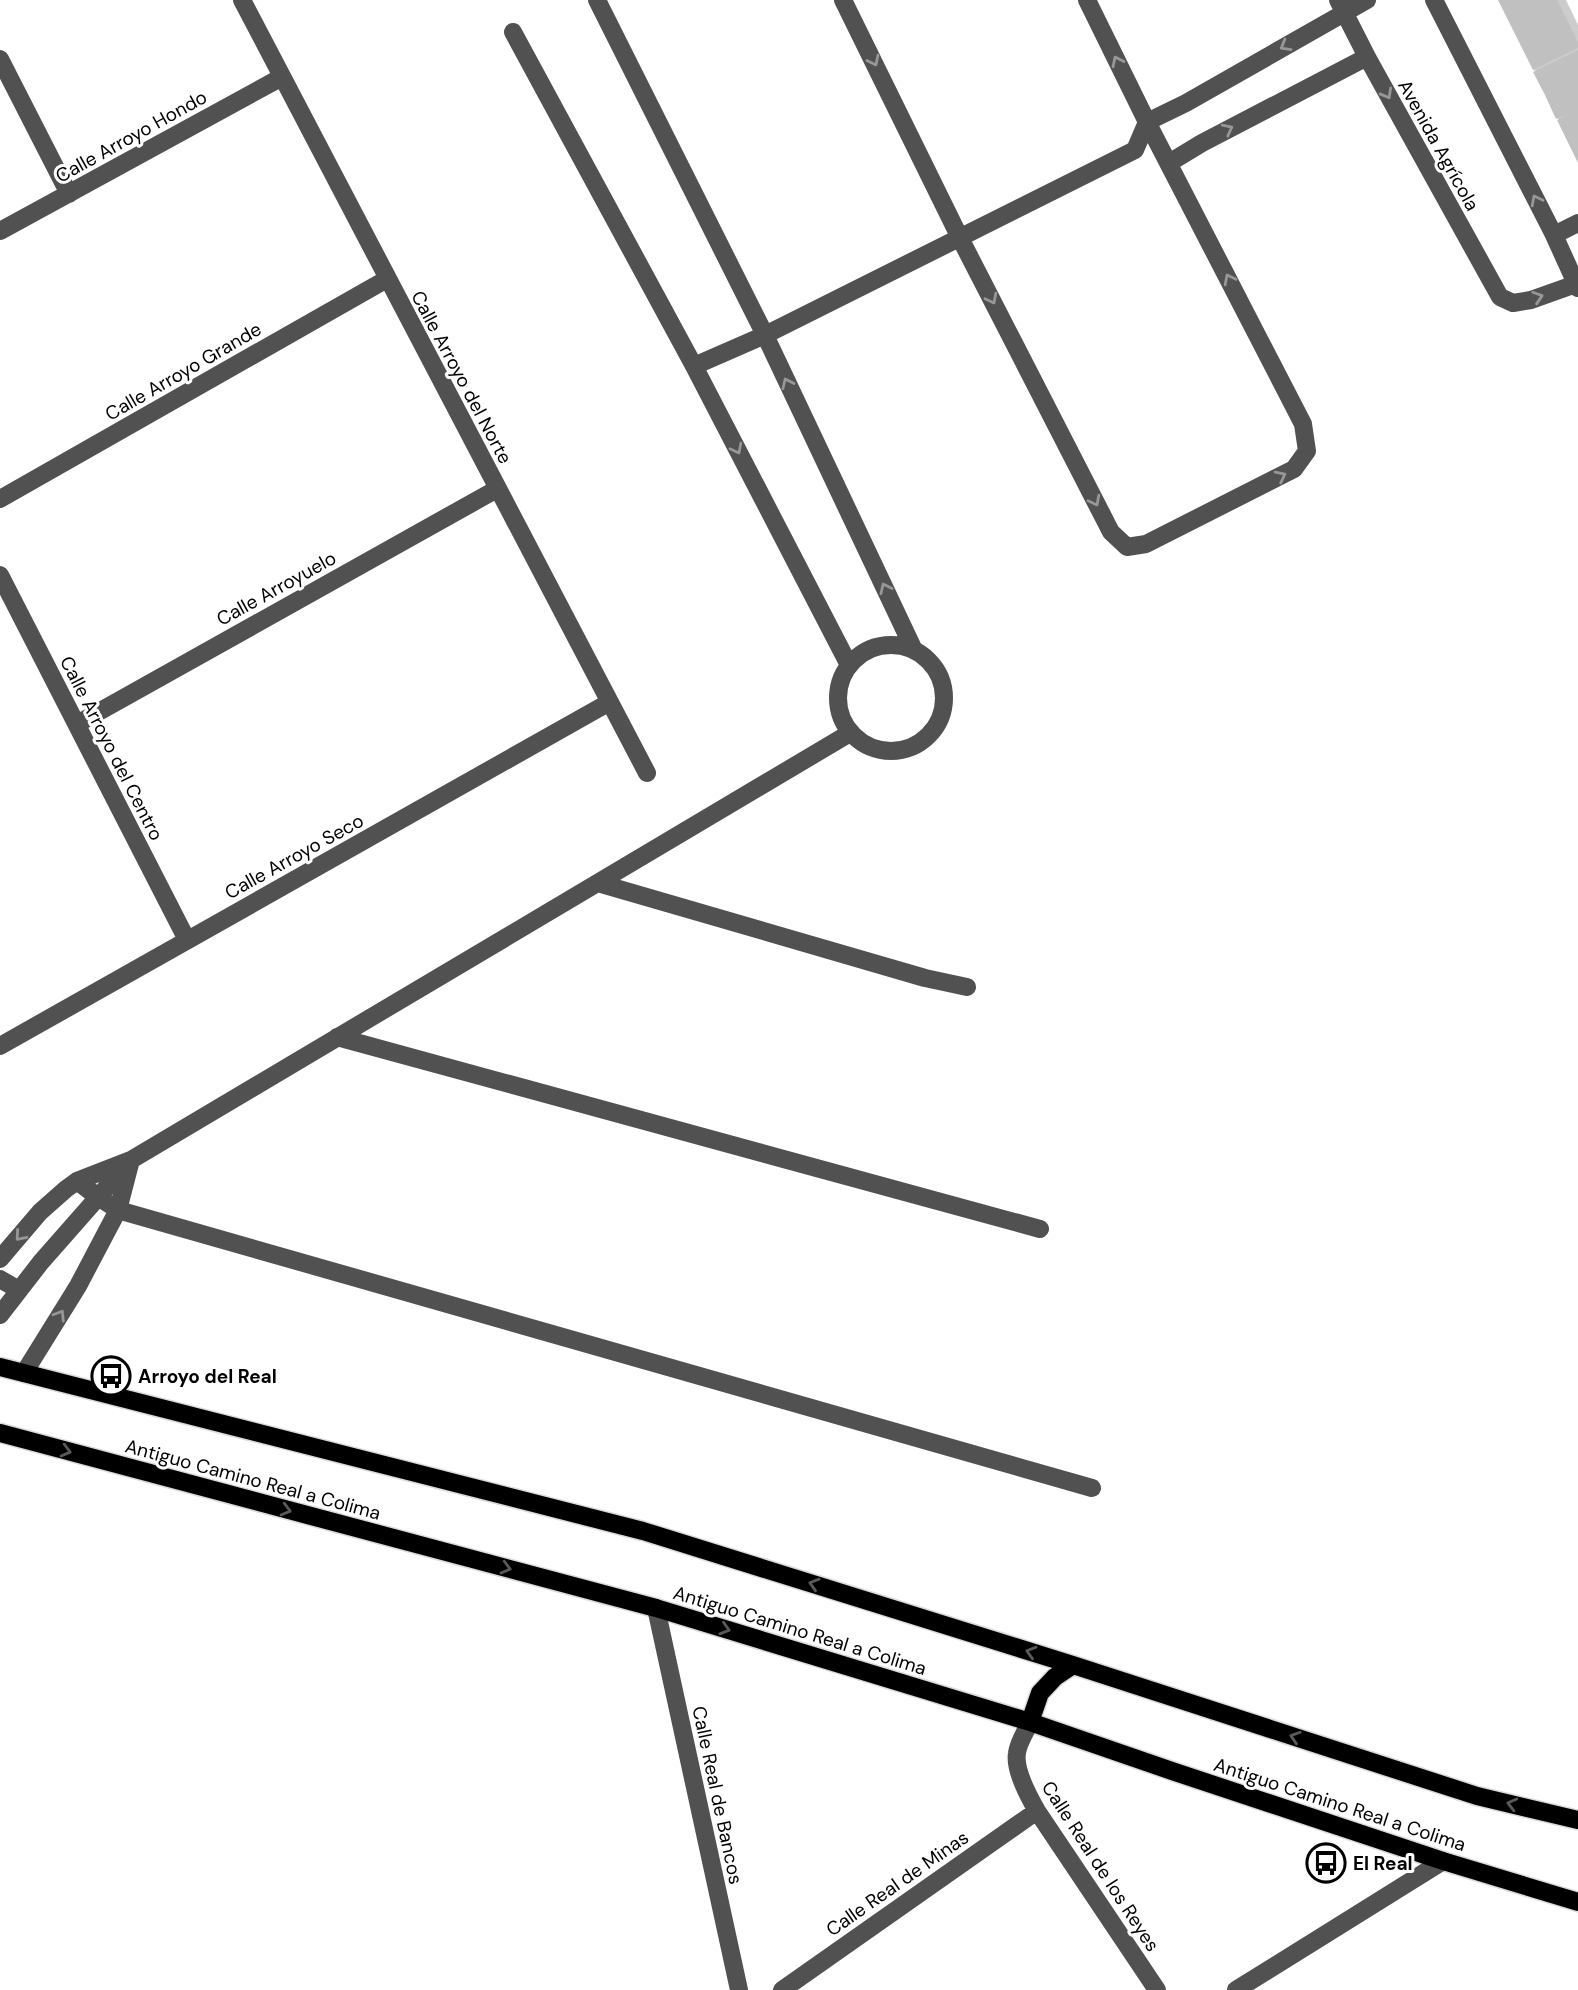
<svg xmlns="http://www.w3.org/2000/svg" width="1578" height="1990" font-family="'DM Sans',sans-serif">
<style>
.shadow{fill:#0003}
.building{fill:#c0c0c0}
.lines{fill:none;stroke-linecap:round;stroke-linejoin:round}
.major-casing{stroke:#dbdbdb;stroke-width:21}
.minor{stroke:#515151;stroke-width:18}
.major{stroke:#000;stroke-width:18}
.oneway{stroke:#979797}
.oneway2{stroke:#595959}
.labels{text-anchor:middle;stroke-width:6;stroke-linejoin:round;paint-order:stroke}
.street-label{font-size:19px;fill:#000;stroke:#fff}
.poi-label{font-size:19px;font-weight:bold;fill:#000;stroke:#fff;text-anchor:start}
</style>
<rect width="100%" height="100%" fill="#fff"/>
<!-- shadow -->
<path class="shadow" d="M1500 0H1566L1578 25V159Z"/>
<!-- building -->
<path class="building" d="M1498 0H1557L1578 42V48L1533 70Z
M1578 50V163L1557 120 1567 115 1556 119 1545 95 1555 90 1545 95 1533 72Z"/>
<g class="lines">
<!-- major casing -->
<g class="major-casing">
<path id="major" d="M0 1367 643 1531 1073 1665 1477 1796 1578 1820
M0 1433 656 1608 1030 1722 1172 1771 1443 1861 1578 1902
M1030 1722 1040 1693 1055 1677 1073 1665"/>
</g>
<!-- minor -->
<path class="minor" d="M242 0 647 773
M597 0 765 335 914 650
M843 0 960 238 1111 532 1127 547 1146 544 1294 469 1307 451 1303 424 1147 122 1087 0
M1338 0 1367 57 1500 297 1513 303 1531 300 1576 284
M1434 0 1554 235 1578 288
M513 32 694 366 849 665
M0 59 69 194
M1169 163 1202 143 1367 57
M0 231 282 77
M1554 235 1578 223
M694 366 765 335 1135 150 1147 122 1186 103 1367 0
M0 499 387 279
M0 575 187 940
M838 698a53 53 0 1 1 106 0a53 53 0 1 1-106 0Z
M77 724 497 489
M598 883 925 978 967 987
M337 1037 1040 1229
M0 1046 608 703
M77 1181 98 1197 118 1210 1092 1488
M0 1259 40 1212 66 1189 77 1181 131 1160 850 733
M0 1279 19 1290
M0 1315 41 1262 129 1162
M24 1373 78 1286 118 1210 131 1160
M656 1608 739 1990
M1030 1722C1026 1731 1018 1743 1017 1753 1014 1770 1029 1797 1037 1811L1157 1990
M782 1990 1037 1811
M1236 1990 1443 1861"/>
<!-- major -->
<use href="#major" class="major"/>
</g>
<!-- one-way arrows -->
<defs><path id="oneway-chevron" d="M-2-3.5L2.5 0L-2 3.5" fill="none" stroke-width="1.6" stroke-linecap="round" stroke-linejoin="round" transform="scale(1.75)"/></defs>
<g class="oneway">
<use href="#oneway-chevron" transform="translate(1285 46) rotate(150)"/>
<use href="#oneway-chevron" transform="translate(874 61) rotate(64)"/>
<use href="#oneway-chevron" transform="translate(1117 61) rotate(-116)"/>
<use href="#oneway-chevron" transform="translate(1387 94) rotate(61)"/>
<use href="#oneway-chevron" transform="translate(1228 129) rotate(-27)"/>
<use href="#oneway-chevron" transform="translate(1536 200) rotate(-117)"/>
<use href="#oneway-chevron" transform="translate(1229 279) rotate(-117)"/>
<use href="#oneway-chevron" transform="translate(1538 297) rotate(-18)"/>
<use href="#oneway-chevron" transform="translate(992 299) rotate(63)"/>
<use href="#oneway-chevron" transform="translate(787 383) rotate(-115)"/>
<use href="#oneway-chevron" transform="translate(737 449) rotate(63)"/>
<use href="#oneway-chevron" transform="translate(1281 476) rotate(-27)"/>
<use href="#oneway-chevron" transform="translate(1095 501) rotate(63)"/>
<use href="#oneway-chevron" transform="translate(885 588) rotate(-115)"/>
<use href="#oneway-chevron" transform="translate(20 1236) rotate(131)"/>
<use href="#oneway-chevron" transform="translate(60 1315) rotate(-58)"/>
</g>
<g class="oneway2">
<use href="#oneway-chevron" transform="translate(66 1451) rotate(15)"/>
<use href="#oneway-chevron" transform="translate(286 1510) rotate(15)"/>
<use href="#oneway-chevron" transform="translate(506 1568) rotate(15)"/>
<use href="#oneway-chevron" transform="translate(814 1584) rotate(-163)"/>
<use href="#oneway-chevron" transform="translate(725 1629) rotate(17)"/>
<use href="#oneway-chevron" transform="translate(1031 1652) rotate(-163)"/>
<use href="#oneway-chevron" transform="translate(1295 1737) rotate(-162)"/>
<use href="#oneway-chevron" transform="translate(1512 1804) rotate(-166)"/>
</g>
<!-- icons -->
<defs>
<g id="bus-ring" transform="scale(2.0125)"><circle r="9.5" fill="#fff" stroke="#000" stroke-width="1.5"/><path d="M-5-6H5V4H4V6H2V4H-2V6H-4V4H-5ZM-3.5-4V0h7V-4ZM-3.5 1.2v1.5H-2V1.2ZM2 1.2v1.5H3.5V1.2Z" fill="#000"/></g>
</defs>
<g fill-rule="evenodd">
<use href="#bus-ring" x="111" y="1376"/>
<use href="#bus-ring" x="1326" y="1863"/>
</g>
<g class="labels">
<!-- street labels -->
<g class="street-label">
<text transform="translate(131 136) rotate(-29)" y="7">Calle Arroyo Hondo</text>
<text transform="translate(1439 145) rotate(61)" y="7">Avenida Agrícola</text>
<text transform="translate(183 371) rotate(-30)" y="7">Calle Arroyo Grande</text>
<text transform="translate(462 377) rotate(62)" y="7">Calle Arroyo del Norte</text>
<text transform="translate(276 588) rotate(-29)" y="7">Calle Arroyuelo</text>
<text transform="translate(112 748) rotate(63)" y="7">Calle Arroyo del Centro</text>
<text transform="translate(294 856) rotate(-29)" y="7">Calle Arroyo Seco</text>
<text transform="translate(253 1479) rotate(15)" y="7">Antiguo Camino Real a Colima</text>
<text transform="translate(800 1630) rotate(17)" y="7">Antiguo Camino Real a Colima</text>
<text transform="translate(718 1795) rotate(78)" y="7">Calle Real de Bancos</text>
<text transform="translate(1340 1804) rotate(18)" y="7">Antiguo Camino Real a Colima</text>
<text transform="translate(1101 1866) rotate(57)" y="7">Calle Real de los Reyes</text>
<text transform="translate(897 1883) rotate(-35)" y="7">Calle Real de Minas</text>
</g>
<!-- poi labels -->
<g class="poi-label">
<text x="138" y="1383">Arroyo del Real</text>
<text x="1353" y="1870">El Real</text>
</g>
</g>
</svg>
